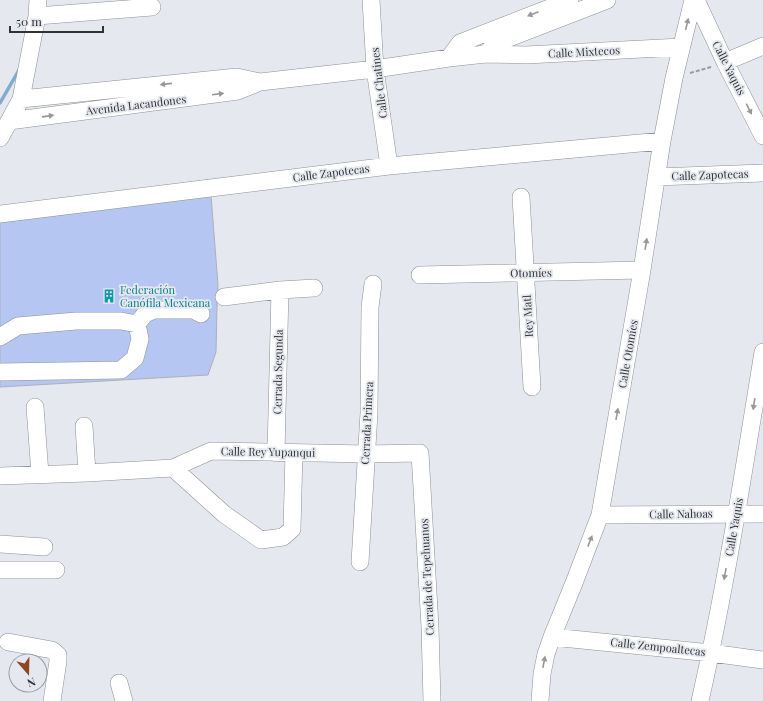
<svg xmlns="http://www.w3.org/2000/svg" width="763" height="701" font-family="'Playfair Display',serif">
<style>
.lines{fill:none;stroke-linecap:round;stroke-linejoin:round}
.stream{stroke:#80abc9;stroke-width:3.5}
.building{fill:#b4c6f1;stroke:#adb0b5}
.minor-casing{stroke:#8e9096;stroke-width:18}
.path{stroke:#989a9e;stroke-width:2;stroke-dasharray:4 2;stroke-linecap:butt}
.minor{stroke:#fff;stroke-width:17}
.oneway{fill:#98989a}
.labels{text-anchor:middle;stroke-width:3.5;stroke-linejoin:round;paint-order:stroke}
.street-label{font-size:11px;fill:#313234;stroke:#e5e8ee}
.culture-label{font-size:11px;fill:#0d838f;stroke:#e5e8ee;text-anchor:start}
</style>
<rect width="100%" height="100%" fill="#e5e8ee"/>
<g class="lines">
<!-- stream -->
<path class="stream" d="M0 103 19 70"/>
</g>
<!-- building -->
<path class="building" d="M211 195 218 285 217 307 216 352 208 375 0 387V216Z"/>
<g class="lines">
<!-- minor casing -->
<g class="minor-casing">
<path id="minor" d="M371 0 375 69 389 166
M696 0 725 62 763 136
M37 16 152 7
M486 54 496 43 607 0
M449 58 460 43 570 0
M725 62 763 46
M21 99 237 77 260 82 375 69 449 58 486 54 526 55 681 47
M9 121 238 91 260 82
M0 138 21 99 37 16 38 0
M656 177 763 173
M521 197 532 387
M0 214 389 166 662 141
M420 275 642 270
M224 297 280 290 314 288
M137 324 145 314 154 310H193L201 314
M0 372 121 370 135 358 140 339 137 324 121 321H76L18 326 0 337
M35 407 40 474
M84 426 87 473
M276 453 280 290
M173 468 224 514 261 540 283 537 292 529 294 453
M0 476 87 473 173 468 211 451 366 454 420 453 430 627 432 701
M600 515 763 514
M0 544 44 547
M360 562 369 413 370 307 373 284
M0 570H56
M552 637 711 653 763 660
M8 642 52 650 58 655V661L52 701
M119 683 124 701
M540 701 542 674 546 654 552 637 574 583 600 515 642 270 662 141 674 78 693 0
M700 701C726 586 744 469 763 352"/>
</g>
<!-- path -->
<path class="path" d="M690 73 711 67"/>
<!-- minor -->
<use href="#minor" class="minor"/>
</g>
<!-- one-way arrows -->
<defs><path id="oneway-solid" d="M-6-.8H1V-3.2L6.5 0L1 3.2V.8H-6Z"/></defs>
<g class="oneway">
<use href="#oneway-solid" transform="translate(533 14) rotate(159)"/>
<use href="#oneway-solid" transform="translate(687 24) rotate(-77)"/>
<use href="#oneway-solid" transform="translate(166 84) rotate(174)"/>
<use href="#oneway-solid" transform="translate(218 94) rotate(-7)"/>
<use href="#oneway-solid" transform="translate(749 109) rotate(63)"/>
<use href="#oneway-solid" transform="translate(48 116) rotate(-8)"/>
<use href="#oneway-solid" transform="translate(646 244) rotate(-81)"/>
<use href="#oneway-solid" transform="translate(754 404) rotate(99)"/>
<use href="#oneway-solid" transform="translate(617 414) rotate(-80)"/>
<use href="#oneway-solid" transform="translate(590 541) rotate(-69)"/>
<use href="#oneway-solid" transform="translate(725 574) rotate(100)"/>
<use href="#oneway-solid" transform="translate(544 662) rotate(-79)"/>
</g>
<!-- icons -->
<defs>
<g id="building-bare" transform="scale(1.08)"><path d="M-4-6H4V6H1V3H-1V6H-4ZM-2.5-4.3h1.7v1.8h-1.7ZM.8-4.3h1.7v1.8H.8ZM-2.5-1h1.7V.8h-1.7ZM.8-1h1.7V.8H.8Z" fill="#0f9aa8" stroke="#e5e8ee" stroke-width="2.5" paint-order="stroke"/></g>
</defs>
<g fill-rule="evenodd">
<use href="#building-bare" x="109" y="296"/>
</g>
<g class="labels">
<!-- street labels -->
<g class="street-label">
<text transform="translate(584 52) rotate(-3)" y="4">Calle Mixtecos</text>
<text transform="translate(729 68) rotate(63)" y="4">Calle Yaquis</text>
<text transform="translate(379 83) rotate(-97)" y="4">Calle Chatines</text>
<text transform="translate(136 105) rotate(-7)" y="4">Avenida Lacandones</text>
<text transform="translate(331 173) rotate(-7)" y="4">Calle Zapotecas</text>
<text transform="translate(710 175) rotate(-2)" y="4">Calle Zapotecas</text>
<text transform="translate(531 273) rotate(-1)" y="4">Otomíes</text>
<text transform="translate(528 316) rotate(-93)" y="4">Rey Matl</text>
<text transform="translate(628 354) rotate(-80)" y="4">Calle Otomíes</text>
<text transform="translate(278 372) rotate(-89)" y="4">Cerrada Segunda</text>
<text transform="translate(367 423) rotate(-87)" y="4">Cerrada Primera</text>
<text transform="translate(268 452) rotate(1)" y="4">Calle Rey Yupanqui</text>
<text transform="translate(681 514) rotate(-1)" y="4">Calle Nahoas</text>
<text transform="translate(734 527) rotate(-80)" y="4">Calle Yaquis</text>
<text transform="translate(427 577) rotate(-93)" y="4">Cerrada de Tepehuanos</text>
<text transform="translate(658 647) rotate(6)" y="4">Calle Zempoaltecas</text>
</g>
<!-- culture labels -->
<g class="culture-label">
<text x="120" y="294">Federación<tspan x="120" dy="13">Canófila Mexicana</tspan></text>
</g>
</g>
<!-- north arrow -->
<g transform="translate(28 673) rotate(160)"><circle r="19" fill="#e5e8ee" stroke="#9d9fa4"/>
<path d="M0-3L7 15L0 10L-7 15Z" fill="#8e4624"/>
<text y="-6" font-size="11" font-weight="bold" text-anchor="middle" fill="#313234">N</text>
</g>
<!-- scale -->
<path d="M10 26v6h93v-6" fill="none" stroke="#313234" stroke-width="2"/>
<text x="16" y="26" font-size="12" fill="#313234" stroke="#e5e8ee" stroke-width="3" paint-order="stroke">50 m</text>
</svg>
